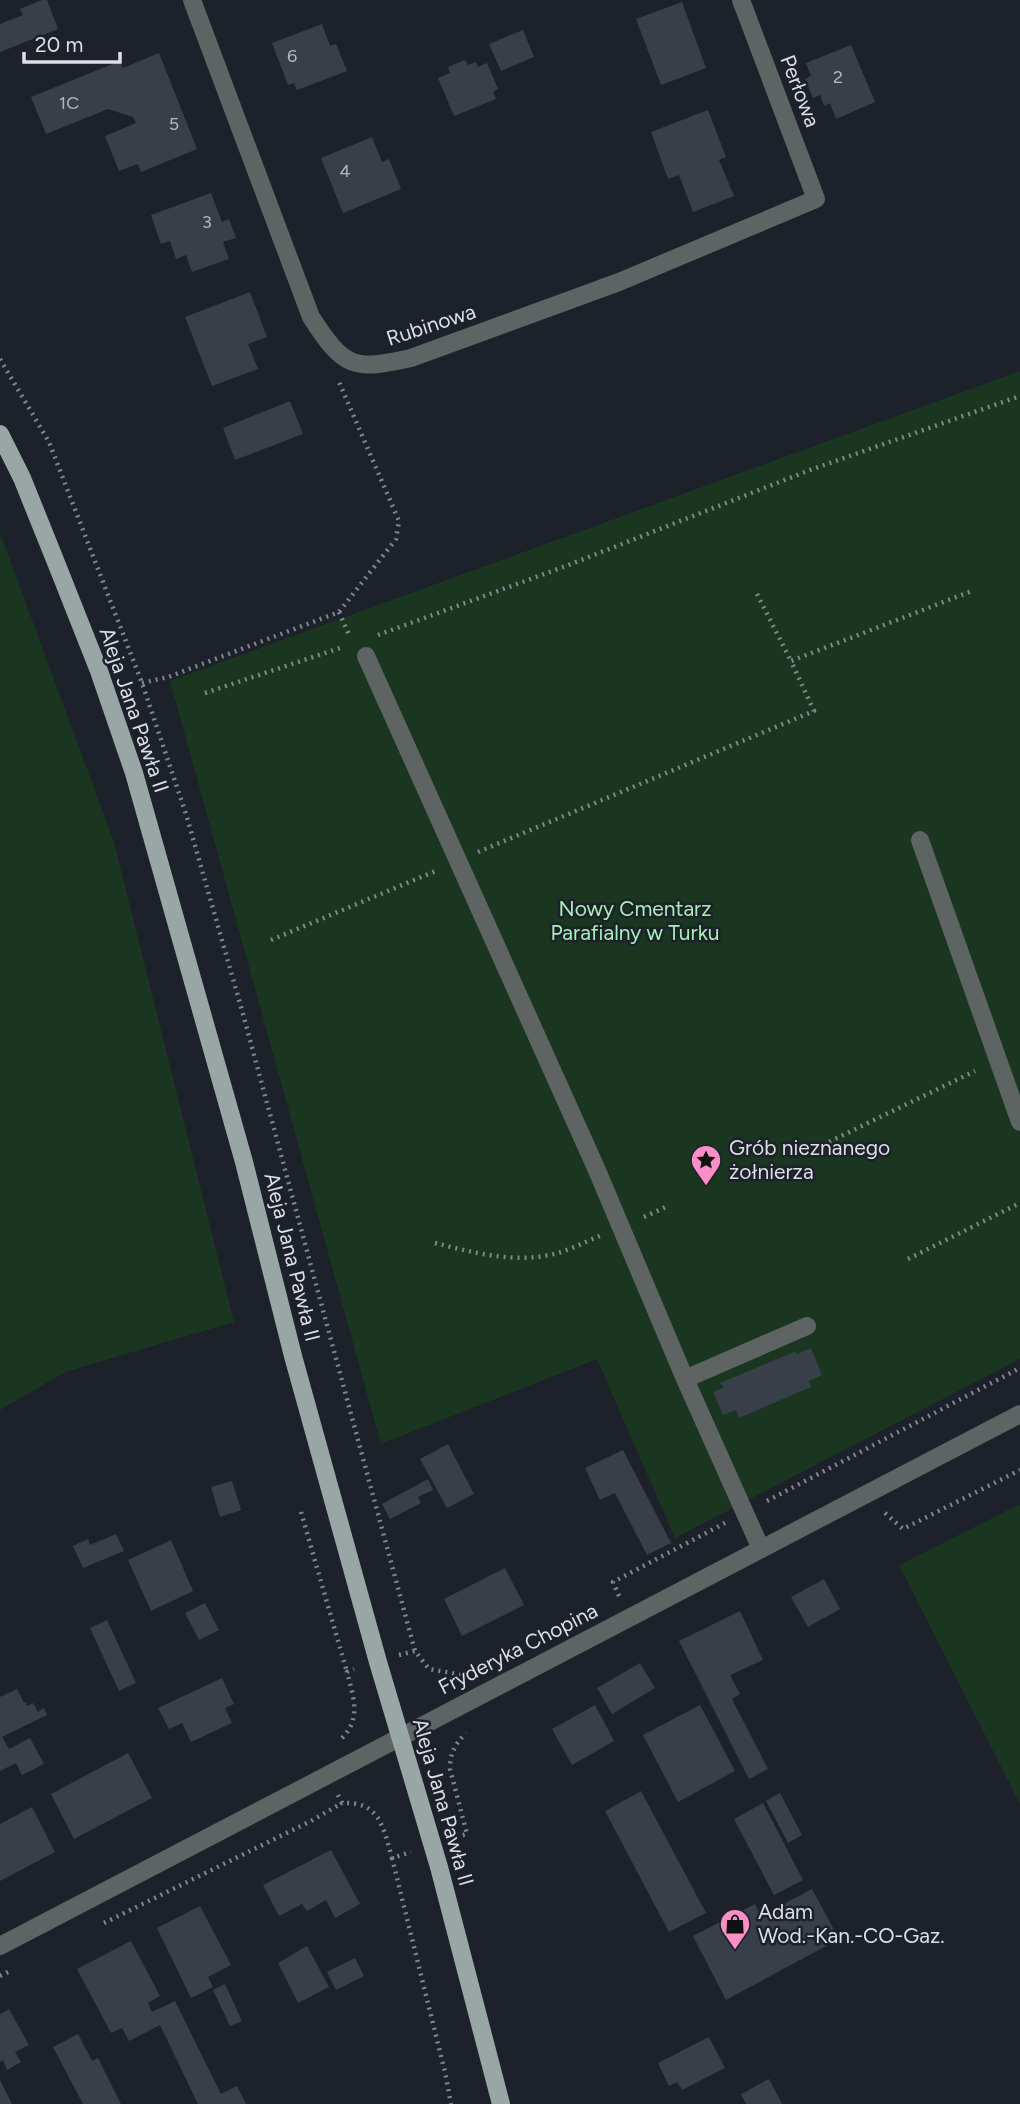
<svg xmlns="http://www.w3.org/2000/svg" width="1020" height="2104" font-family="Figtree,sans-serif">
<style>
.green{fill:#1a3621}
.building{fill:#393f48}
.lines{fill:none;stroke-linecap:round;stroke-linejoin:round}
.path{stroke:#81858c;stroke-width:4.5;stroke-dasharray:2 5;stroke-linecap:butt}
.minor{stroke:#5e6464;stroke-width:18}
.major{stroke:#9aa6a6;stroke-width:18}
.labels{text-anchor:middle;stroke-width:5;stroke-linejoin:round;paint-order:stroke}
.number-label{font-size:18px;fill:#b3b7be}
.street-label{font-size:21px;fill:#dcdfe5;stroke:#1d222a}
.park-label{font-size:21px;fill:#a5f0b5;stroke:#1d222a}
.poi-label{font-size:21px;fill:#dcdfe5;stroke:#1d222a;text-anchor:start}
</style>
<rect width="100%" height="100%" fill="#1d222a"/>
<!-- green -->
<path class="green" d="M1020 371V1359L675 1538 597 1359 381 1444 170 681Z
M0 533 114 842 234 1322 65 1372 0 1410Z
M1020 1504V1804L899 1565Z"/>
<!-- building -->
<path class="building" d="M42 0H47L58 29 0 52V24L23 15 20 9Z
M682 2 706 68 661 85 636 19Z
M322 24 330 46 336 44 347 71 297 90 294 83 288 85 272 43Z
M523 30 534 57 501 71 489 44Z
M851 45 875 102 836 119 830 103 824 106 820 95 813 98 805 79 811 76 806 63Z
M159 53 197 149 141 172 138 164 119 171 105 136 136 123 133 117 108 109 46 134 31 97 120 61 123 68Z
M465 60 468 65 476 62 478 67 487 63 498 89 493 92 496 99 454 116 438 78 450 73 448 67Z
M708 110 726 157 719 160 734 196 693 212 679 175 668 179 651 132Z
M372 137 382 162 389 159 401 189 343 213 321 158Z
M211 193 222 222 229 219 236 238 223 242 229 259 192 272 186 255 176 259 170 241 161 244 151 215Z
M250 292 267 337 248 344 258 369 212 386 185 317Z
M290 401 303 434 235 460 223 428Z
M811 1348 822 1375 809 1381 811 1387 739 1418 736 1410 723 1415 713 1392 724 1387 720 1383 796 1351 797 1354Z
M448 1444 474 1494 447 1508 420 1459Z
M623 1450 671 1543 647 1555 615 1493 600 1500 585 1468Z
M428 1479 433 1490 418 1497 421 1503 390 1519 382 1504Z
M232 1481 241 1510 220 1517 211 1487Z
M116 1534 124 1551 83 1568 73 1546 88 1539 90 1545Z
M171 1540 193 1591 151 1611 128 1560Z
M505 1568 524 1605 462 1636 444 1599Z
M824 1579 840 1609 808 1627 791 1597Z
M205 1603 219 1630 199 1640 185 1613Z
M740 1611 763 1660 730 1675 740 1694 732 1699 768 1769 749 1779 679 1641Z
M107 1620 136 1683 119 1691 90 1628Z
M640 1663 655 1688 612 1714 597 1688Z
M222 1678 234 1704 225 1708 232 1723 191 1742 182 1723 169 1729 158 1708Z
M17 1689 24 1703 26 1702 27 1706 33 1703 38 1712 44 1708 47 1715 2 1737 9 1749 30 1738 44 1764 22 1775 16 1763 0 1771V1697Z
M595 1705 614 1741 572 1765 552 1729Z
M700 1705 735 1771 678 1802 643 1735Z
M128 1753 152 1798 74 1839 51 1794Z
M641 1791 706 1913 669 1932 605 1811Z
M780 1793 802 1835 788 1843 766 1801Z
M763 1803 803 1880 774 1895 734 1819Z
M32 1807 55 1852 0 1881V1824Z
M331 1850 360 1904 335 1918 326 1900 307 1911 302 1904 279 1916 263 1885Z
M812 1889 839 1939 726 2000 693 1936 755 1904 761 1916Z
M200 1906 231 1965 208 1977 213 1987 191 1998 157 1928Z
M131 1941 160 1996 148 2003 152 2012 175 2001 221 2094 237 2086 246 2104H198L160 2025 129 2041 122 2028 111 2033 77 1969Z
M307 1946 329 1987 298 2003 278 1963Z
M355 1958 364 1976 336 1990 327 1972Z
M225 1984 242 2021 230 2026 213 1990Z
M9 2009 29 2045 15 2052 21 2062 7 2070 3 2060 0 2062V2014Z
M78 2034 92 2061 98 2058 121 2104H83L53 2047Z
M709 2037 725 2068 682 2090 677 2082 669 2086 658 2063Z
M769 2079 782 2104H746L741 2094Z
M0 2080 12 2104H0Z"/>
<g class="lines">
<!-- path -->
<path class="path" d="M0 359 49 442 142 683 186 814 243 1014 415 1651 429 1669 462 1675 464 1678
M757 594 791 661
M339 612 350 637
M378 635 566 566 810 470 1020 396
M142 683 168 677 339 612 396 539 399 521 339 382
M205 693 343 647
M478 852 814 711 791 661 972 591
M271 940 438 870
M804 1154 975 1071
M644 1217 668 1206
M435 1243C471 1252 511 1263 549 1255 567 1252 584 1242 600 1236
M908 1259 1020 1203
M767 1501 1020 1368
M301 1512 347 1672
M885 1513 903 1529 1020 1470
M619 1596 613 1582 725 1523
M399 1655 415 1651
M342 1738C362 1718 353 1696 347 1672L354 1669
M338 1795 342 1803C380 1801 383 1827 392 1858L411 1852
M456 1837 467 1834 450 1769C450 1753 455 1744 466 1733
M392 1858 445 2072 451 2104
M104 1923 311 1821 342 1803
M0 1976 12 1970"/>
<!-- minor -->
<path class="minor" d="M192 0 311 317C344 368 353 371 411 358L619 282 816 199 741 0
M366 656 596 1168 685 1379 761 1549
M920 840 1020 1122
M685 1379 807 1326
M0 1946 1020 1414"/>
<!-- major -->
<path class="major" d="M0 434 22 478 57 565 99 671 134 773 244 1162 293 1356 378 1662 439 1867 501 2104"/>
</g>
<!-- icons -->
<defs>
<g id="sight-pin" transform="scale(1.575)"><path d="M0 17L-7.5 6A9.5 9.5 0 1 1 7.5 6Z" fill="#fa8fc7" stroke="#1d222a"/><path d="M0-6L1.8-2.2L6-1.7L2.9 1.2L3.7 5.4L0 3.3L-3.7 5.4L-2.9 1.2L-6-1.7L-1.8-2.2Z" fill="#111"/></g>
<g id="shop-pin" transform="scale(1.575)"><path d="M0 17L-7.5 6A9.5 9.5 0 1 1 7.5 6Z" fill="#fa8fc7" stroke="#1d222a"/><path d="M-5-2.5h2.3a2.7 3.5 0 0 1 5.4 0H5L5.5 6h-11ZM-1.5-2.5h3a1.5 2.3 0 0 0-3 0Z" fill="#111"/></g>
</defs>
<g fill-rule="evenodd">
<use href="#sight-pin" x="706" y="1160"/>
<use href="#shop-pin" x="735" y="1924"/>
</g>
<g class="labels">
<!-- number labels -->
<g class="number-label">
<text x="292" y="62">6</text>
<text x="838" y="83">2</text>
<text x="69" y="109">1C</text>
<text x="174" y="130">5</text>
<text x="345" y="177">4</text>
<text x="207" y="228">3</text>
</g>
<!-- street labels -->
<g class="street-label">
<text transform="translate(800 91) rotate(69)" y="7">Perłowa</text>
<text transform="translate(431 325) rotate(-18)" y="7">Rubinowa</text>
<text transform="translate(134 710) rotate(71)" y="7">Aleja Jana Pawła II</text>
<text transform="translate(292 1257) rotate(76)" y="7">Aleja Jana Pawła II</text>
<text transform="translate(518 1649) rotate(-27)" y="7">Fryderyka Chopina</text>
<text transform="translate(443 1802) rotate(74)" y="7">Aleja Jana Pawła II</text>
</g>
<!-- park labels -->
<g class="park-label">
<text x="635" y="916">Nowy Cmentarz<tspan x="635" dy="24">Parafialny w Turku</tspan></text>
</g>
<!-- poi labels -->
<g class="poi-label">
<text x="729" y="1155">Grób nieznanego<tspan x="729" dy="24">żołnierza</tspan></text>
<text x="758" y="1919">Adam<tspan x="758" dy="24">Wod.-Kan.-CO-Gaz.</tspan></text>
</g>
</g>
<!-- scale -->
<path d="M24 52v10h96v-10" fill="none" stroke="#dcdfe5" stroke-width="3.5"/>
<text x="35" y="52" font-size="21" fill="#dcdfe5" stroke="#1d222a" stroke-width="5" paint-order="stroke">20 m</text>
</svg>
